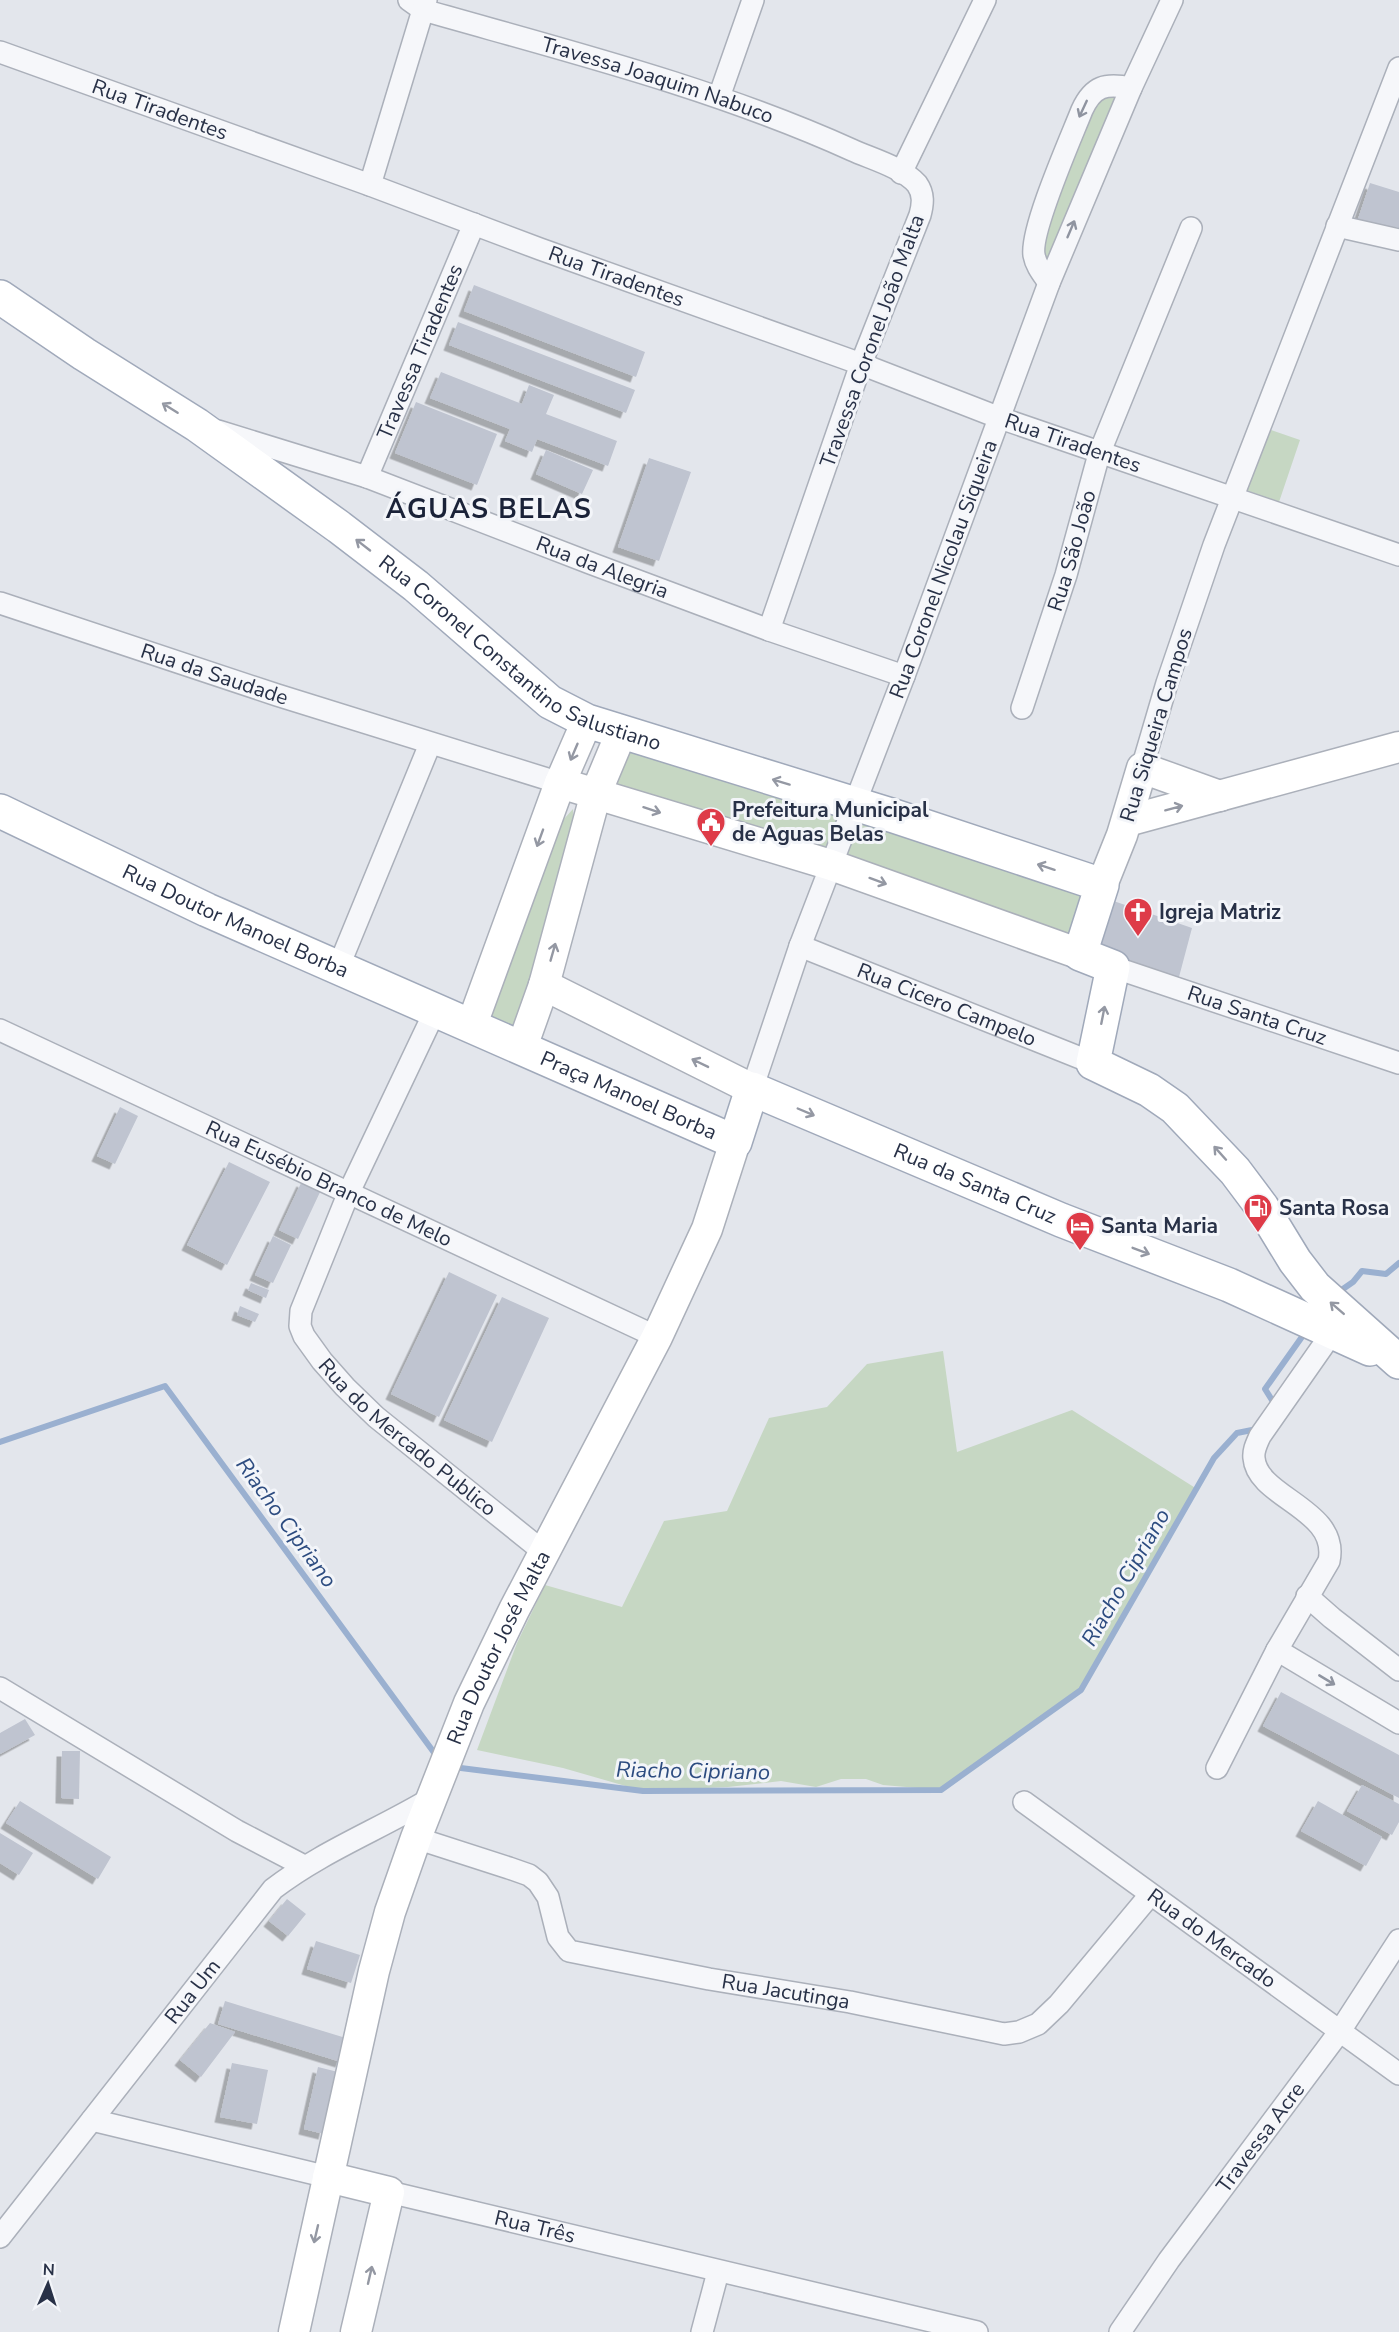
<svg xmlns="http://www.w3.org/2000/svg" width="1399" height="2332" font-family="'Nunito Sans',sans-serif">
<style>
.green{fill:#c6d7c3}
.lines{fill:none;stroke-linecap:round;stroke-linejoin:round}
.stream{stroke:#9ab0d0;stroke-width:6}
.building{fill:#bfc4d0;filter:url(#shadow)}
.street-casing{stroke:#abb0ba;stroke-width:24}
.secondary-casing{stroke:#abb0ba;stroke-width:33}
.primary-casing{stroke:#a0a9ba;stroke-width:36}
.street{stroke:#f6f7fa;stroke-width:21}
.secondary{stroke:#fff;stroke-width:30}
.primary{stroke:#fff;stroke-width:33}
.oneway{stroke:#8f94a0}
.oneway2{stroke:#9498a3}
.labels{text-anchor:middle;stroke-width:6;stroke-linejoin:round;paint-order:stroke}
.street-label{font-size:21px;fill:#283147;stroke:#f3f5f9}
.poi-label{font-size:21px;font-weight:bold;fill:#283147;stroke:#f3f5f9;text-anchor:start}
.water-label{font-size:22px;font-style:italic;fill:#2d4c80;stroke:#f3f5f9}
.district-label{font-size:27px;font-weight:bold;letter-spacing:1.5px;fill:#1a2238;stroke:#f3f5f9}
</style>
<defs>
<filter id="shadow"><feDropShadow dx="-5.5" dy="5.5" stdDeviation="0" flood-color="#0004"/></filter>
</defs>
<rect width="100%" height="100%" fill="#e3e6ec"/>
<!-- green -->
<path class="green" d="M1124 91 1047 272 1038 249 1092 93Z
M1271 430 1300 440 1279 502 1246 490Z
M624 738 853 806 828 859 602 791Z
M573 809 576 852 518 1039 479 1021 546 839Z
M858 811 1096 888 1078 947 838 861Z
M943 1351 957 1452 1072 1410 1197 1489 1081 1690 941 1790 883 1785 866 1779H841L816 1787 781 1781 728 1787 643 1791 563 1768 477 1750 517 1643 545 1585 622 1607 664 1521 727 1511 769 1418 827 1407 867 1364Z"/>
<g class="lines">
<!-- stream -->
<path class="stream" d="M1340 1291 1353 1282 1362 1271 1386 1274 1399 1263
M1275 1405 1265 1389 1304 1334
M0 1442 165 1386 438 1758
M453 1767 643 1791 941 1790 1081 1690 1214 1458 1237 1433 1257 1429"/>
</g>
<!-- building -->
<path class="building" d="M1370 183 1399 192V228L1358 219Z
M474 285 645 352 636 377 464 311Z
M458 322 635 390 626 413 449 345Z
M441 372 522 404 529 385 554 395 546 414 617 441 608 466 537 439 532 452 505 441 510 429 430 398Z
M416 402 497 434 477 485 395 453Z
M546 450 593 470 582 494 536 474Z
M649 458 691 472 659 561 618 547Z
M1099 896 1192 928 1179 977 1083 946Z
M120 1107 138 1116 115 1164 97 1156Z
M229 1162 270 1182 227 1265 187 1245Z
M302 1181 321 1190 298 1239 279 1230Z
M273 1236 291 1245 273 1283 255 1275Z
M449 1272 497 1295 439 1417 391 1394Z
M251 1283 269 1290 266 1298 248 1290Z
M502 1297 549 1318 492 1442 444 1420Z
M240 1306 259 1314 255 1322 237 1315Z
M1281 1692 1399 1755V1798L1263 1726Z
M25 1719 35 1735 0 1754V1733Z
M62 1751H80L79 1799 61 1798Z
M1362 1785 1399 1804V1822L1392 1835 1347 1811Z
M20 1801 111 1857 98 1879 6 1823Z
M1318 1801 1382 1837 1366 1866 1301 1831Z
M0 1833 33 1853 19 1875 0 1863Z
M287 1899 306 1914 288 1936 269 1921Z
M316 1941 360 1955 351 1983 307 1969Z
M225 2001 349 2039 341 2062 218 2024Z
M210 2023 235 2032 201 2077 180 2060Z
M232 2063 268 2070 257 2124 220 2117Z
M318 2067 338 2072 324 2134 304 2129Z"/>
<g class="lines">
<!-- street casing -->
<g class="street-casing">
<g id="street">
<path id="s1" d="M409 0 423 10C567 51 715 88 852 150 872 159 902 167 917 184 924 194 923 204 920 215L861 364 769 630"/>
<path id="s2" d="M0 52 370 185 540 249 861 364 1000 418 1399 555"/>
<path d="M719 97 753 0"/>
<path d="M901 173 985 0"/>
<path d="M370 185 426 0"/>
<path d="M1337 226 1399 240"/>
<path d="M1049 283C1043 274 1036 266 1034 255 1030 230 1071 138 1082 110 1093 86 1105 83 1131 88"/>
<path id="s3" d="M218 431 367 477 590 563 769 630 904 676"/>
<path id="s4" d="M367 477 474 224"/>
<path id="s5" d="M0 603 277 695 560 783"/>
<path id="s6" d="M1022 708 1066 575 1099 454 1191 228"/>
<path d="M1142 768 1167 683 1214 545 1399 68"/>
<path id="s7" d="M800 946 1093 1063"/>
<path id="s8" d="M1113 967 1399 1063"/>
<path d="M338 968 430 744"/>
<path id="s9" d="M435 1011 349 1192 301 1311 300 1326 304 1336 322 1361 345 1387 376 1417 545 1553"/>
<path id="s10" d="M0 1030 657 1337"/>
<path id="s11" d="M752 1089 800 946 904 676 1049 283 1131 88 1172 0"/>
<path d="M1307 1596 1332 1618 1399 1670"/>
<path d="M1277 1650 1399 1723"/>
<path d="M0 1688 237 1831 304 1866"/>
<path d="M1217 1768 1277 1650 1329 1561C1340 1509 1257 1498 1254 1458 1253 1450 1257 1443 1260 1436L1332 1333"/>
<path id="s12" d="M1024 1802 1399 2074"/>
<path id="s13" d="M416 1838 509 1868 529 1875 538 1882 548 1897 558 1937 569 1951 709 1979 850 2002 1004 2034 1019 2032 1038 2024 1059 2004 1150 1895"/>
<path d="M92 2120 328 2177"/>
<path id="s14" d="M389 2192 977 2332"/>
<path id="s15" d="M0 2237 273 1889C321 1852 378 1830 430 1799"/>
<path d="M702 2332 718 2272"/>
<path id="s16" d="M1120 2332 1169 2260 1340 2031 1399 1940"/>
</g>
</g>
<!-- secondary casing -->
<g class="secondary-casing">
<g id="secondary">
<path d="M560 783 831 865 1080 954"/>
<path d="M1127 821 1399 747"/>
<path d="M1102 885 1122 835 1142 768 1220 796"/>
<path d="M544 985 752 1089"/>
<path d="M471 1027 560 783 587 721"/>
<path d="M522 1047 544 985 596 793 622 731"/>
<path d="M328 2177 389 2192 356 2332"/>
<path id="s17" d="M294 2332 374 1971 390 1912 416 1838 469 1703 514 1610 657 1337 707 1229 735 1142"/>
</g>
</g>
<!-- primary casing -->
<g class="primary-casing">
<g id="primary">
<path id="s18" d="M0 297 84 354 197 425 339 527 416 586 550 702 587 721 894 816 1102 885 1080 954 1113 967 1093 1063 1149 1090 1175 1108 1235 1171 1262 1207 1295 1261 1315 1287 1399 1362"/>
<path id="s19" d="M0 811 207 910 735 1142 752 1089 1061 1220 1229 1285 1370 1349"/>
</g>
</g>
<!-- street -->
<use href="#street" class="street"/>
<!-- secondary -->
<use href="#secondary" class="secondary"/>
<!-- primary -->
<use href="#primary" class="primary"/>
</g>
<!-- one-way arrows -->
<defs><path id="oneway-shaft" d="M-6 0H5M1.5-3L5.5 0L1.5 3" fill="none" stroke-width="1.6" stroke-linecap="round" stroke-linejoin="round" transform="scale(1.5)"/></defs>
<g class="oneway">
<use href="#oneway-shaft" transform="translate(1083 109) rotate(115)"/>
<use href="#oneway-shaft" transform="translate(1071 229) rotate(-67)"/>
<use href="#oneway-shaft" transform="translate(1327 1680) rotate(31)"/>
</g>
<g class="oneway2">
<use href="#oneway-shaft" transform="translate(170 408) rotate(-148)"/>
<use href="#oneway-shaft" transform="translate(363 545) rotate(-142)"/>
<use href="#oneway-shaft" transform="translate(574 752) rotate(113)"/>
<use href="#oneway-shaft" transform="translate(781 782) rotate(-163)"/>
<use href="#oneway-shaft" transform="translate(1174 808) rotate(-15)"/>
<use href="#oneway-shaft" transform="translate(652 810) rotate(18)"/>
<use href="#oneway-shaft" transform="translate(540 838) rotate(110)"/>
<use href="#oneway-shaft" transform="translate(1046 867) rotate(-162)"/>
<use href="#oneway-shaft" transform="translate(878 881) rotate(20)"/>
<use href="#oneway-shaft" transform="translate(553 952) rotate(-74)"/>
<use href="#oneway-shaft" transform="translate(1103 1015) rotate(-79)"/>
<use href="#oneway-shaft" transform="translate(700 1063) rotate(-154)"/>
<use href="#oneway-shaft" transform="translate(806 1112) rotate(23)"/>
<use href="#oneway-shaft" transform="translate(1220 1153) rotate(-132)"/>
<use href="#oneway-shaft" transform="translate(1141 1251) rotate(21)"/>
<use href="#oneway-shaft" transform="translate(1337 1308) rotate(-139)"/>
<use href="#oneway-shaft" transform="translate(316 2234) rotate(103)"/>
<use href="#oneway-shaft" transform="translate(370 2275) rotate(-77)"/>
</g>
<!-- icons -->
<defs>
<g id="civic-pin" transform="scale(1.5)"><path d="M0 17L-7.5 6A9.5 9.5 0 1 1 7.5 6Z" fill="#de3b48" stroke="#f3f5f9"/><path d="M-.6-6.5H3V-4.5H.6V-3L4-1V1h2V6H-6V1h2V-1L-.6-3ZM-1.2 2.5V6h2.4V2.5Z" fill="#fff"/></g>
<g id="church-pin" transform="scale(1.5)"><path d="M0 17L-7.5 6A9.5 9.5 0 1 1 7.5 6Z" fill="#de3b48" stroke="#f3f5f9"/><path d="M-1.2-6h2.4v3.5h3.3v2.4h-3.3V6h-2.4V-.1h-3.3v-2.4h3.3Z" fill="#fff"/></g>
<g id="fuel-pin" transform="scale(1.5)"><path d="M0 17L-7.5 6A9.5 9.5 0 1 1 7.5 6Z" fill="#de3b48" stroke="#f3f5f9"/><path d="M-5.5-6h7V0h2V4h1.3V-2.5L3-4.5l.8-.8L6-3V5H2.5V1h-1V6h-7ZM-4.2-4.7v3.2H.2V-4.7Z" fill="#fff"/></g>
<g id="hotel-pin" transform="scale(1.5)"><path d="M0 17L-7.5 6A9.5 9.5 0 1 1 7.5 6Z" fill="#de3b48" stroke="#f3f5f9"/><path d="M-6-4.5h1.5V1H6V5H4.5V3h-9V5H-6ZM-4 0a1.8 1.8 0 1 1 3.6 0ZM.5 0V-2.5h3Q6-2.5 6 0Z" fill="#fff"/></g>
</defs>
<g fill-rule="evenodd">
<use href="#civic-pin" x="711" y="822"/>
<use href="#church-pin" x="1138" y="912"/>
<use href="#fuel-pin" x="1258" y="1208"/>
<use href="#hotel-pin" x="1080" y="1226"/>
</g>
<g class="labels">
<!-- street labels -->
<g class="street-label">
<text dy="7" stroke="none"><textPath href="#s1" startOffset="262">Travessa Joaquim Nabuco</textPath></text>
<text dy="7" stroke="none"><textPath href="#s2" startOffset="170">Rua Tiradentes</textPath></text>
<text dy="7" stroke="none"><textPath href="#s2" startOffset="656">Rua Tiradentes</textPath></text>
<text transform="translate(872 341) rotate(-70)" y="7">Travessa Coronel João Malta</text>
<text dy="7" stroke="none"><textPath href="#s4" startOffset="136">Travessa Tiradentes</textPath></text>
<text dy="7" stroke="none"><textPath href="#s2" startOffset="1142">Rua Tiradentes</textPath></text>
<text dy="7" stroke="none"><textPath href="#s6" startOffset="165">Rua São João</textPath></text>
<text dy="7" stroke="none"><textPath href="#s3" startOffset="408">Rua da Alegria</textPath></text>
<text dy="7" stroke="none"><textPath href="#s11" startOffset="554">Rua Coronel Nicolau Siqueira</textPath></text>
<text dy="7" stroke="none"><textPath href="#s18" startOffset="633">Rua Coronel Constantino Salustiano</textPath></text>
<text dy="7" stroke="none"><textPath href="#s5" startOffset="226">Rua da Saudade</textPath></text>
<text transform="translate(1156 725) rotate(-73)" y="7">Rua Siqueira Campos</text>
<text dy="7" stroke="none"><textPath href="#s19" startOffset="260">Rua Doutor Manoel Borba</textPath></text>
<text dy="7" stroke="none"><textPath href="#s7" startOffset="158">Rua Cicero Campelo</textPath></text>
<text dy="7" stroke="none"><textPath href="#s8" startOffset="152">Rua Santa Cruz</textPath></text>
<text dy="7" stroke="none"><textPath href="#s19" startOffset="690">Praça Manoel Borba</textPath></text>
<text dy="7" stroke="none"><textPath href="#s10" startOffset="363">Rua Eusébio Branco de Melo</textPath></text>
<text dy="7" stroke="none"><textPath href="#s19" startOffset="1104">Rua da Santa Cruz</textPath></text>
<text dy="7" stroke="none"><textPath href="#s9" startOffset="500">Rua do Mercado Publico</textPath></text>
<text dy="7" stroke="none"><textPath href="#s17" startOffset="717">Rua Doutor José Malta</textPath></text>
<text dy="7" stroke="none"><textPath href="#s12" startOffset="232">Rua do Mercado</textPath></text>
<text dy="7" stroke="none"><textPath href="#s15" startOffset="312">Rua Um</textPath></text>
<text dy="7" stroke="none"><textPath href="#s13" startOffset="428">Rua Jacutinga</textPath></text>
<text dy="7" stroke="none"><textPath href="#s16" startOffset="240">Travessa Acre</textPath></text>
<text dy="7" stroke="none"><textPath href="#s14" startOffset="150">Rua Três</textPath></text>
</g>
<!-- poi labels -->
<g class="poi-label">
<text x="732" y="817">Prefeitura Municipal<tspan x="732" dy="24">de Aguas Belas</tspan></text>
<text x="1159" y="919">Igreja Matriz</text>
<text x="1279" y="1215">Santa Rosa</text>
<text x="1101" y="1233">Santa Maria</text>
</g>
<!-- water labels -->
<g class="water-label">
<text transform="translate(287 1522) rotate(54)" y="8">Riacho Cipriano</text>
<text transform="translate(1125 1577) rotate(-60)" y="8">Riacho Cipriano</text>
<text transform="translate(693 1770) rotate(1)" y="8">Riacho Cipriano</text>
</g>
<!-- district labels -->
<g class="district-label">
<text x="489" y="518">ÁGUAS BELAS</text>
</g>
</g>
<!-- north arrow -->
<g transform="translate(48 2284) rotate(3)" stroke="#f3f5f9" stroke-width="4.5" paint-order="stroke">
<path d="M0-4.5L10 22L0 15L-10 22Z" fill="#283147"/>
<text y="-9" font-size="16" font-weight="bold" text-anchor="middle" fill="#283147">N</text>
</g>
</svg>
